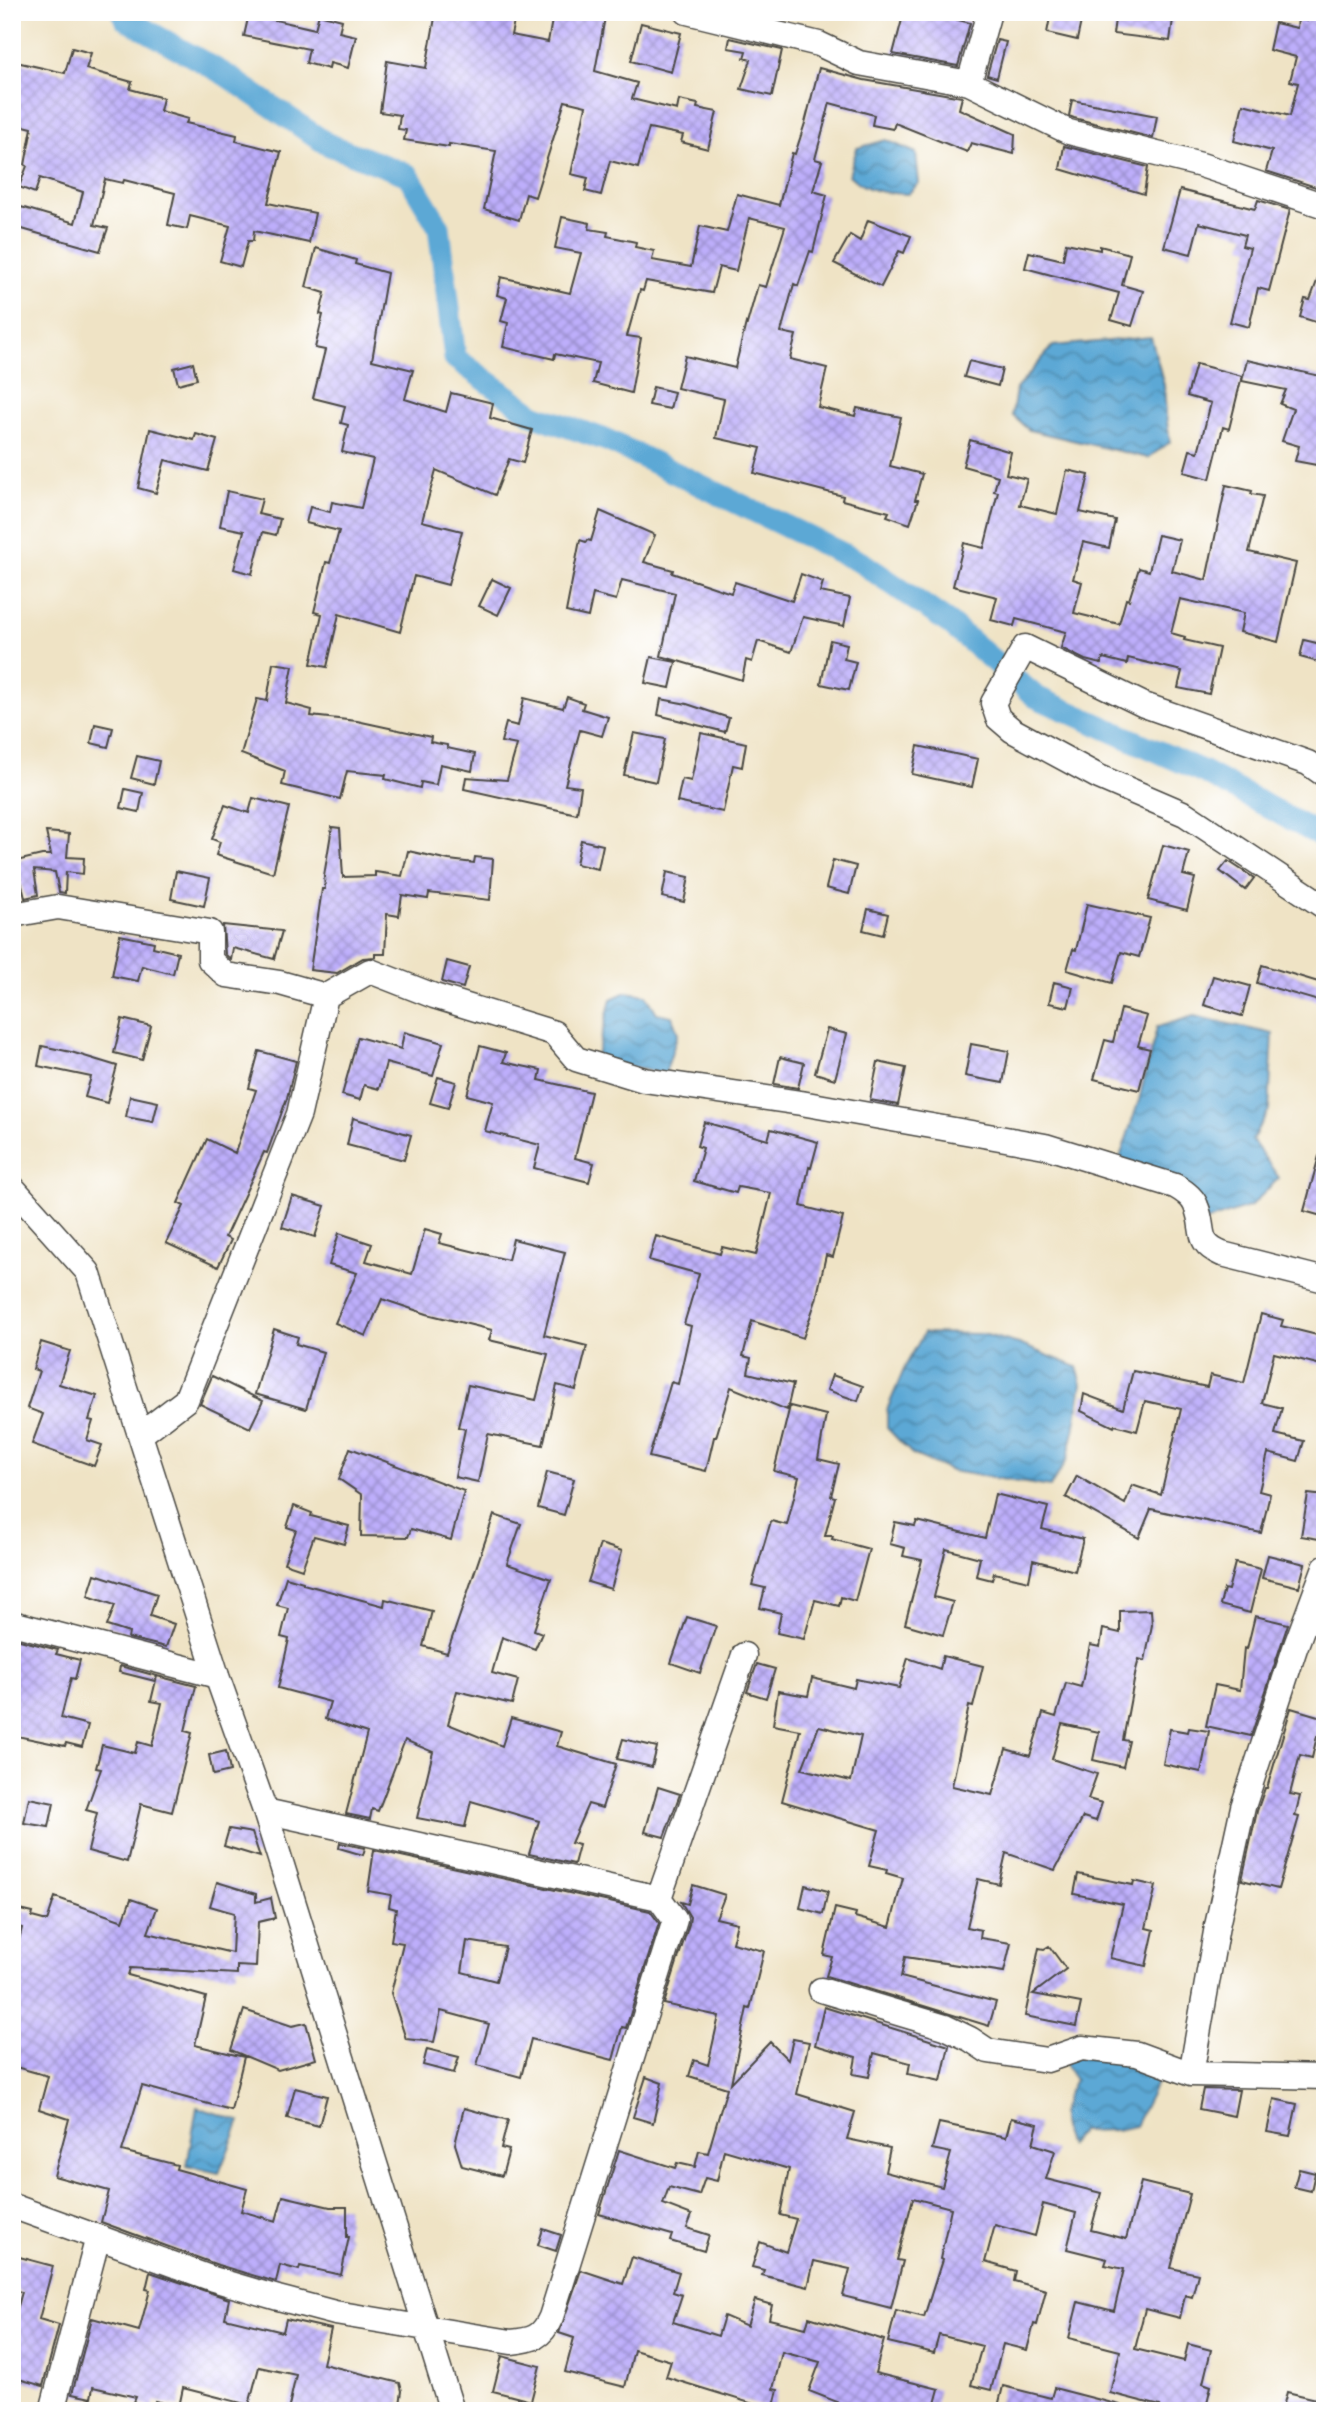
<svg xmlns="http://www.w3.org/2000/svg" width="1337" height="2423" font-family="Pangolin,sans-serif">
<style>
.water{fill:url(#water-waves);stroke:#446a80;stroke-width:2}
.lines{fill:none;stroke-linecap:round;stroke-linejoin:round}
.canal{stroke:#5ca8d5;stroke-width:23}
.building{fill:url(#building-cross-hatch);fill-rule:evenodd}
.street-casing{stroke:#484742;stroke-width:27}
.street{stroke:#fff;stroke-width:24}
</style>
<defs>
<pattern id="water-waves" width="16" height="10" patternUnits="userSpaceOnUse" patternTransform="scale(1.75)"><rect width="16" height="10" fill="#5ca8d5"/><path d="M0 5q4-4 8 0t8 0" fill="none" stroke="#4c89ad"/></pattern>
<pattern id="building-cross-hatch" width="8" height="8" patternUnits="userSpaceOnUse" patternTransform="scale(1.75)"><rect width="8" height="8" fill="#bdaefb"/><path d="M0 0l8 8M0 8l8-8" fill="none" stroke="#9a8ecb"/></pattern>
</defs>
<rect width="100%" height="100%" fill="#fff"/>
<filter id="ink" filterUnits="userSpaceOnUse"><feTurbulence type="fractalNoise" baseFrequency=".0143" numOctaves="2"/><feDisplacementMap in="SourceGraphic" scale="14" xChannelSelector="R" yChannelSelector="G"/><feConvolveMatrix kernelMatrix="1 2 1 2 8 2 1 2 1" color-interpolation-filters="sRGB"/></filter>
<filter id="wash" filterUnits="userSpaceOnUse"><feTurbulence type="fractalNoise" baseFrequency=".00686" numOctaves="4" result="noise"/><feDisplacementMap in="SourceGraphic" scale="28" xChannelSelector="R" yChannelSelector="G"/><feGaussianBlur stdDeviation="1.57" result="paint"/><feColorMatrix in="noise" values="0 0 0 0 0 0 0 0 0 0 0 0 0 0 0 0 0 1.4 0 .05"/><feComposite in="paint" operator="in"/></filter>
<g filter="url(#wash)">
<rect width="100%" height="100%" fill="#efe3c5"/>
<!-- water -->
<path class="water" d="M886 140 916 153 919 183 908 194C885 193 866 192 849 175L857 148Z
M1151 337 1164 385 1166 415 1170 442 1148 458 1029 430 1012 415 1016 389 1053 346Z
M626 992 646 995 657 1013 672 1016 678 1033 665 1074 596 1059 611 999Z
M1194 1016 1273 1034 1269 1110 1252 1140 1279 1178 1251 1206 1193 1226 1174 1198 1114 1176 1139 1100 1157 1027Z
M924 1333 983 1334 1019 1344 1077 1367 1082 1384 1074 1431 1067 1460 1050 1487 951 1471 912 1454 887 1428V1410L905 1367Z
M1081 2050 1163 2070 1135 2126 1117 2130 1081 2131 1069 2145C1054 2120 1062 2103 1075 2080L1061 2058Z
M197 2107 240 2121 219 2173 187 2166Z"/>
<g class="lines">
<!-- canal -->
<path class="canal" d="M122 12 126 19 226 75 327 144 408 175 439 227 455 358 534 415 609 441 862 563 949 623 1036 697 1204 772 1325 838"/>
</g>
<g id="blocks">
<!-- building -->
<path class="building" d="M436 12H516L511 35 548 42 552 20 554 21 556 12H606L595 71 637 83 632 99 677 110 679 100 698 104 697 108 717 112 708 149 681 142 683 135 649 128 638 168 610 161 601 195 585 191 588 178 571 174 586 106 565 101 535 197 526 194 519 220 484 209 496 151 449 144V147L404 140 406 130 398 129 400 115 380 112 387 61 426 68Z
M904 12H928L970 23 958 66 893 54Z
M1051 12H1083L1077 40 1047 33Z
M1116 12H1174L1170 41 1113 34Z
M1309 12H1325V190L1266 171 1272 151 1234 141 1243 104 1290 116 1298 83 1290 81 1296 57 1269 50 1275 23 1297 28 1298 19 1307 21Z
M249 14 315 29 319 14 342 20 339 32 356 36 348 68 330 63 329 69 306 63 309 49 244 36Z
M641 23 681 33 671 72 631 61Z
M730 38 782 50 772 96 741 89 751 60 744 58 746 51 728 48Z
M997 40 1006 42 997 78 987 75Z
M72 48 91 53 86 69 132 82 130 89 163 98 160 111 188 119 186 123 237 135 236 141 281 152 268 203 315 213 309 243 254 231 253 241H248L241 267 220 261 230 226 190 216 187 229 168 225 175 193 124 180 123 183 105 179 94 225 108 228 100 251 15 227 21 207 75 223 83 192 40 178 35 193 19 187 27 166 25 165 32 128 12 123V75L16 62 65 73Z
M819 68 864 80 962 97 959 109 1015 134 1014 154 971 143 967 152 895 123 893 129 872 125 874 115 830 103 815 159 822 161 813 191 827 195 813 252 810 251 798 286 794 284 781 332 796 335 790 359 827 368 818 407 855 416 857 408 901 417 890 466 922 474 915 500H918L910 524 887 516 889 512 842 500 843 496 754 473 761 448 716 438 724 399 677 388 685 356 735 368 746 323 747 324 758 285 766 287 785 227 749 218 736 271 719 267 712 293 646 281 643 291 640 290 627 336 641 338 631 393 593 383 598 363 555 354 554 359 503 347 508 323 501 321 507 298 497 295 501 277 570 293 581 253 555 248 562 217 590 223 589 229 608 232 607 236 636 242 635 247 654 251 652 260 691 267 700 226 727 232 737 194 779 205 792 153 795 154 805 123Z
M1072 100 1157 116 1153 138 1074 118 1069 116Z
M1064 146 1148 167 1144 194 1060 169Z
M1180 190 1255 209 1258 200 1290 210 1269 291 1258 288 1249 327 1230 322 1250 248 1242 246 1245 235 1199 223 1191 254 1164 247Z
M868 220 911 236 904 253 899 251 881 287 834 263 850 235 860 241Z
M1066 243 1100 250V246L1130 254 1122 285 1143 291 1132 326 1111 320 1119 293 1025 268 1029 252 1063 260Z
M316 248 356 260 355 264 387 273 372 360 413 370 405 399 446 412 451 393 493 403 490 418 532 430 523 463 509 459 495 495 436 470 422 521 462 531 448 585 414 576 400 632 339 614 327 667 311 664 322 614 314 612 326 562 330 563 339 531 306 523 310 507 330 512 332 502 361 508 373 459 342 452 348 425 341 423 345 406 313 398 325 350 315 348 323 315 320 314 325 293 306 287Z
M1323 265H1325V325L1300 317 1305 299 1310 300Z
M1247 360 1325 377V454L1322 466 1295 461 1299 446 1282 441 1293 409 1280 404 1286 390 1242 381Z
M969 361 1002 369 998 386 964 377Z
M193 363 197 379 178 384 174 368Z
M1196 364 1242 376 1229 429 1223 427 1210 479 1184 472 1190 450 1198 452 1211 403 1187 396Z
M653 387 674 392 670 409 649 405Z
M150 429 194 440 196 434 217 440 208 471 165 460 156 493 138 488Z
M970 440 1011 452 1006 474 1027 479 1020 505 1057 514 1067 470 1089 475 1080 512 1115 520 1109 548 1083 542 1073 579 1082 582 1074 613 1119 624 1126 599 1129 600 1139 568 1149 571 1158 535 1180 540 1172 571 1206 580 1226 485 1252 491 1251 494 1263 496 1249 552 1296 563 1278 642 1240 632 1244 613 1180 599 1171 633 1185 637 1184 640 1219 648 1209 694 1178 688 1182 671 1128 658 1127 664 1103 658 1101 664 1085 660 1061 648 1066 632 1016 619 1014 626 991 620 997 597 953 586 964 543 984 548 998 492 994 491 998 476 963 466Z
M227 491 262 499 258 514 280 519 276 535 263 532 252 574 234 569 244 531 220 526Z
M600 511 655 535 644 562 673 570 672 573 731 593 735 582 792 601 801 574 823 582 820 592 850 598 844 626 803 617 791 652 758 641 752 662 746 660 742 680 661 656 675 593 622 580 616 600 593 594 588 617 566 612 580 540 586 542 587 540 591 541Z
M492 579 511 588 498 615 479 606Z
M830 640 847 644 844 659 856 662 849 690 821 684Z
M1304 640 1325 645V664L1300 657Z
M651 657 676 662 670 688 645 683Z
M273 663 293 666 286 703 312 710 311 716 357 721 431 737 430 742 447 745V748L475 754 472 771 440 764 436 785 421 782 420 788 385 779 386 775 347 771 340 799 282 785 285 771 241 754 257 699 267 701Z
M567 697 584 703 582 709 608 717 602 736 580 730 565 785 581 787 577 814 464 789 466 777 507 780 517 745 501 742 506 723 518 726 524 698 563 708Z
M661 699 687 704 729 718 725 732 658 715Z
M95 724 113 728 108 747 91 743Z
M634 733 665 739 656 782 624 775Z
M701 733 746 743 742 767 733 765 723 812 677 802 682 779 691 781Z
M918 746 978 759 972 787 912 774Z
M137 756 159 761 154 784 131 778Z
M125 789 143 793 139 812 121 808Z
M253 798 289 807 273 873 216 855 220 842 212 839 225 805 249 813Z
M332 827 340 828 343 877 375 876V872L402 876 408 851 449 860 474 863 475 857 493 859 490 900 429 893 428 899 402 895 399 916 387 914 385 954H375V957L363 958 337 973 310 970 322 889H325L324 876Z
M46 832 69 834 67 857 84 858 83 874 66 872 65 893 59 892 55 872 34 870 38 895 25 898 18 869H12V862L42 855H51Z
M581 840 603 845 598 869 576 864Z
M1163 845 1189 852 1183 875 1195 878 1187 910 1148 900Z
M833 860 856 866 849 894 826 888Z
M1228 861 1254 878 1245 890 1220 871Z
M176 871 210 878 204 906 171 899Z
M667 872 689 877 684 902 662 897Z
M1087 904 1150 918 1139 957 1121 952 1112 983 1067 970 1073 949 1076 950Z
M868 909 888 914 883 935 863 930Z
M223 925 282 931 274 959 233 948 231 960 225 954Z
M120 935 154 942 153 947 178 953 173 974 142 966 138 981 112 976Z
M447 961 469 967 463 988 442 982Z
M1262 965 1325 984V1003L1257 983Z
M1213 976 1250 986 1242 1016 1204 1005Z
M1054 982 1073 987 1068 1007 1049 1003Z
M1121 1009 1147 1016 1138 1046 1150 1049 1139 1090 1094 1079 1105 1040 1113 1042Z
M122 1019 151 1026 142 1060 114 1053Z
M827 1029 847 1034 835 1079 815 1073Z
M404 1032 443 1043 433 1076 386 1063 379 1089 364 1085 360 1100 342 1095 358 1037 401 1049Z
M971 1044 1009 1051 1003 1083 965 1076Z
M42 1046 71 1052 117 1066 107 1103 85 1097 91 1077 38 1066Z
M480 1046 506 1053 503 1062 541 1070 539 1080 591 1092 575 1158 594 1163 589 1182 534 1168 540 1145 485 1131 493 1102 467 1095Z
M259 1051 296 1061 287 1098 267 1153 264 1152 225 1237 231 1240 218 1267 166 1243 184 1206 178 1203 207 1139 235 1153 256 1090 249 1088Z
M780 1057 804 1063 798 1088 774 1084Z
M878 1062 906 1068 898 1105 870 1100Z
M438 1077 456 1082 448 1108 430 1103Z
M130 1096 158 1102 153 1122 126 1117Z
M353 1118 411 1135 404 1160 347 1145Z
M704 1122 768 1140 771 1129 818 1142 811 1168 809 1167 801 1206 843 1217 833 1257 826 1255 816 1300 803 1338 752 1321 743 1356 751 1358 748 1373 793 1384 787 1410 731 1387 716 1437H714L706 1471 649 1457 671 1382 678 1384 691 1326 684 1324 699 1274 649 1260 656 1236 720 1254 722 1247 756 1255 771 1193 738 1187 736 1193 694 1181 703 1148 697 1146Z
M1319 1156H1325V1217L1304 1211Z
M292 1196 325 1206 315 1237 282 1227Z
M425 1229 442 1234 439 1243 508 1260 513 1239 565 1252 544 1335 587 1346 576 1390 557 1385 543 1445 488 1434 478 1482 455 1477 465 1429 458 1427 468 1385 536 1400 548 1354 489 1340 492 1330 427 1314 382 1299 366 1336 335 1323 357 1273 329 1265 339 1233 372 1244 366 1261 412 1274Z
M1261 1314 1283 1320 1281 1326 1325 1337V1366L1274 1353 1262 1403 1282 1408 1275 1434 1304 1441 1298 1461 1268 1453 1259 1491 1270 1494 1261 1533 1151 1509 1139 1538 1066 1497 1077 1476 1125 1504 1132 1485 1161 1495 1181 1409 1145 1401 1137 1431 1115 1425 1114 1427 1081 1411 1084 1394 1123 1409 1133 1371 1207 1387 1210 1375 1244 1383Z
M274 1329 298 1337 296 1344 323 1352 306 1409 255 1394Z
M41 1342 70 1351 59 1384 97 1396 89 1420 93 1421 87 1440 102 1445 94 1466 32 1444 43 1414 27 1408 39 1371 33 1369Z
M832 1375 863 1386 858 1401 827 1390Z
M212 1376 263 1401 250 1428 200 1404Z
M790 1406 826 1415 818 1459 839 1464 831 1496 835 1497 825 1536H833L832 1539 869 1549 855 1601 841 1597 839 1606 815 1600 804 1639 777 1633 781 1613 760 1608 765 1588 752 1585 771 1521 787 1525 799 1477 774 1471Z
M350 1448 464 1491 451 1540 411 1529 408 1537 361 1536 362 1495 339 1479Z
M547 1472 574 1479 564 1515 538 1508Z
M995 1494 1048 1507 1042 1529 1083 1539 1075 1571 1033 1560 1029 1581 994 1573 992 1580 976 1576 980 1558 946 1549 934 1597 953 1602 943 1635 905 1624 922 1560 903 1556 905 1548 890 1544 895 1522 915 1526 917 1521 985 1538Z
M1308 1494 1325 1496V1540L1301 1536Z
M294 1506 312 1513 311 1516 349 1526 344 1544 314 1536 302 1569 284 1563 296 1530 287 1527Z
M494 1515 521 1524 507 1564 551 1579 534 1630 542 1633 535 1649 502 1637 492 1673 518 1680 512 1704 457 1691 448 1724 502 1746 511 1718 561 1732 557 1746 616 1764 602 1808 588 1804 571 1843 579 1845 574 1864 529 1854 539 1821 471 1801 465 1827 417 1818 433 1752 405 1740 378 1811 372 1809 370 1819 346 1814 367 1733 325 1719 330 1702 278 1688 289 1639 281 1637 288 1608 277 1605 286 1577 303 1582V1584L384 1606 385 1599 432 1611 423 1646 447 1653Z
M600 1544 622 1551 611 1589 588 1582Z
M1268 1555 1305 1564 1299 1587 1262 1578Z
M1235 1563 1261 1569 1250 1613 1220 1605 1224 1589 1228 1590Z
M95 1574 157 1594 150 1616 174 1624 166 1647 128 1638 129 1633 107 1626 115 1605 88 1596Z
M1151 1610 1152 1625 1145 1661 1139 1659 1136 1670 1123 1740 1129 1741 1123 1767 1093 1760 1099 1732 1062 1724 1052 1759 1097 1774 1088 1799 1102 1803 1096 1821 1083 1817 1055 1870 1006 1853 999 1884 978 1879 967 1927 981 1930 980 1938 1011 1943 1004 1972 905 1957 901 1977 996 2002 989 2026 826 1976 832 1957 824 1955 835 1908 856 1913 855 1917 890 1927 903 1878 886 1873 887 1870 869 1866 879 1830 782 1801 800 1730 773 1725 778 1691 808 1696 812 1678 854 1688 856 1679 899 1688 908 1658 940 1669 943 1656 983 1666 973 1707 969 1706 952 1786 992 1795 1006 1749 1030 1756 1043 1713 1056 1717 1066 1683 1081 1687 1090 1645 1100 1647 1103 1629 1120 1633V1611ZM819 1726 861 1736 851 1781 802 1769Z
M1255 1616 1288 1624 1251 1736 1206 1726 1215 1685 1240 1690 1244 1648 1247 1649Z
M687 1617 716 1626 700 1673 671 1663Z
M12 1638 58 1650 56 1654 80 1660 75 1679 71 1678 61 1718 88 1725 82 1747 66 1743 65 1746 12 1735Z
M757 1664 775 1669 766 1698 747 1692Z
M120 1666 157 1676 155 1681 119 1672Z
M157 1676 196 1686 185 1731 192 1733 172 1812 141 1804 127 1862 88 1851 97 1813 86 1810 101 1769 96 1768 102 1745 135 1753 138 1742 152 1746 162 1703 151 1701Z
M1291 1708 1325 1718V1738L1317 1736 1312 1758 1300 1755 1290 1794 1300 1796 1295 1816 1299 1817 1278 1889 1242 1880 1257 1811 1265 1788H1267Z
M1189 1728 1209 1731 1201 1772 1163 1764 1170 1729 1188 1732Z
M623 1739 657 1747 652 1767 617 1759Z
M226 1751 230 1771 213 1775 209 1755Z
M658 1787 680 1794 664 1837 645 1832Z
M29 1798 54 1803 49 1827 24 1823Z
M229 1829 252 1833 260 1857 224 1846Z
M340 1843 365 1848 363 1855 339 1848Z
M374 1850 650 1911 659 1923 626 2028 622 2027 613 2060 531 2039 521 2077 477 2065 489 2024 441 2011 434 2042 406 2039 391 1993 403 1943 391 1941 396 1909 389 1907 391 1895 368 1891ZM467 1941 505 1947 496 1981 462 1972Z
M1078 1874 1133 1885 1134 1881 1156 1886 1146 1928 1154 1930 1146 1966 1110 1958 1123 1904 1074 1894Z
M217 1882 256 1894V1902L271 1898 275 1918 258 1922 256 1967 237 1966V1974L130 1968 128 1975 206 1997 195 2045 244 2057 231 2110 142 2086 122 2151 177 2165 176 2169 247 2189 241 2211 276 2221 283 2196 330 2207H347V2237H349L341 2275 300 2266 299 2270 280 2265 276 2282 218 2265 101 2222 109 2191 54 2176 69 2119 39 2109 48 2076 12 2066V1967L22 1928 12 1925V1908L33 1913 32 1917 47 1921 55 1897 123 1921 131 1899 157 1908 148 1933 232 1953 234 1913 210 1906Z
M693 1885 725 1895 716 1918 737 1923 732 1943 764 1951 750 2009 747 2008 731 2083 770 2042 788 2060 793 2039 809 2042 797 2094 855 2112 847 2139 890 2148 885 2172 942 2187 951 2153 932 2149 939 2123 1006 2137 1011 2118 1038 2124 1033 2144 1055 2151 1046 2179 1101 2193 1091 2230 1126 2239 1141 2182 1190 2194 1171 2268 1198 2274 1192 2297 1185 2295 1180 2318 1145 2309 1135 2349 1184 2361 1188 2344 1211 2350 1203 2383 1211 2386 1205 2411H1158L1160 2406 1110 2393 1120 2351 1069 2338 1078 2302 1114 2311 1124 2269 1105 2265 1107 2259 1067 2249 1076 2213 1043 2204 1035 2236 995 2225 985 2262 1016 2271 1014 2281 1046 2290 1037 2325 1034 2324 1027 2350 1003 2344 991 2390 971 2385 982 2346 939 2335 934 2353 888 2342 896 2310 924 2317 942 2260 940 2259 951 2208 913 2198 897 2260 903 2261 891 2308 843 2296 850 2269 814 2261 808 2287 762 2275 764 2270 752 2267 760 2242 786 2252 796 2219 780 2215 789 2169 724 2150 717 2181 705 2178 699 2195 669 2187 663 2204 692 2215 687 2228 709 2235 704 2251 670 2241 672 2235 599 2214 619 2150 675 2168 677 2163 695 2167 699 2151 708 2153 727 2088 689 2076 694 2060 708 2065 719 2016 664 2004 689 1924 690 1917 681 1902 688 1904Z
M805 1885 828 1891 823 1914 800 1908Z
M1049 1946 1066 1969 1033 1994 1081 2003 1076 2026 1025 2016 1039 1948 1044 1949Z
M824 2007 949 2046 941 2081 908 2074 910 2063 874 2053 869 2077 853 2074 856 2057 815 2045Z
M244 2010 292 2026 306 2023 316 2059 278 2070 231 2050Z
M427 2049 459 2057 454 2073 423 2065Z
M646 2077 662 2083 653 2123 633 2117Z
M295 2088 327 2096 319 2126 287 2118Z
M1203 2089 1239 2090 1234 2116 1199 2109Z
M1274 2099 1297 2104 1290 2136 1267 2132Z
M464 2108 508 2120 501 2148 509 2150 502 2176 462 2166 455 2144Z
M1299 2169 1315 2173 1311 2191 1294 2187Z
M543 2229 561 2235 556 2251 538 2245Z
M12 2255 53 2266 39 2319 59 2325 43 2386 12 2377V2327L22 2292 12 2290Z
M632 2257 679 2272 673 2292 682 2295 673 2322 718 2336 724 2316 747 2326 755 2300 772 2305 769 2319 806 2328 809 2317 884 2340 875 2373 939 2389 933 2411H891L867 2405 865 2411H838L840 2403 809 2391 820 2362 782 2352 773 2389 778 2390 773 2410 666 2377 671 2361 634 2350 625 2387 565 2372 574 2338 559 2333 581 2270 623 2284Z
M150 2272 229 2299 225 2318 283 2332 286 2319 331 2329 323 2364 400 2383 402 2391 399 2411 373 2407 372 2411H288L296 2375 259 2367 249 2405 183 2388 179 2407 155 2401 153 2408 134 2402 136 2397 93 2387 91 2398 72 2394 92 2318 139 2331 150 2290 146 2289Z
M502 2356 540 2366 531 2401 493 2391Z
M1003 2386 1051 2398 1054 2388 1120 2405 1119 2411H997Z
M1287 2392 1325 2401V2411H1282Z"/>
</g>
</g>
<g filter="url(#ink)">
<use href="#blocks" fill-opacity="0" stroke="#484742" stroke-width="2"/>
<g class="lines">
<!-- street casing -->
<g class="street-casing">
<path id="street" d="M687 12 819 44 859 63 969 83 1069 132 1201 165 1325 206
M969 83 989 12
M1325 775 1308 763 1144 705 1025 647 993 703 998 718 1012 730 1099 777 1185 814 1325 907
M12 915 58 907 210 932V960L226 975 280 983 326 996 299 1114 186 1400 140 1435
M326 996 370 971 434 996 554 1033 576 1059 644 1080 801 1103 1045 1146 1175 1186C1184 1191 1193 1197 1196 1206 1206 1229 1194 1242 1222 1254L1325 1280
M12 1187 88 1272 217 1676 265 1811 452 2411
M1325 1567 1295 1648 1243 1807 1217 1926 1191 2074 1325 2077
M12 1623 217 1676
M265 1811 659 1898 744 1655
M821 1990 945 2027 970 2039 988 2051 1047 2060 1082 2048 1137 2054 1191 2074
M12 2206 213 2279 278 2298 335 2313 511 2342C532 2340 542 2338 551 2317L675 1920 659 1898
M52 2411 98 2237"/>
</g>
<!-- street -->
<use href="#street" class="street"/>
</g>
</g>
<!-- margin -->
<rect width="1337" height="2423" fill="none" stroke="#fff" stroke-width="42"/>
</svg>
